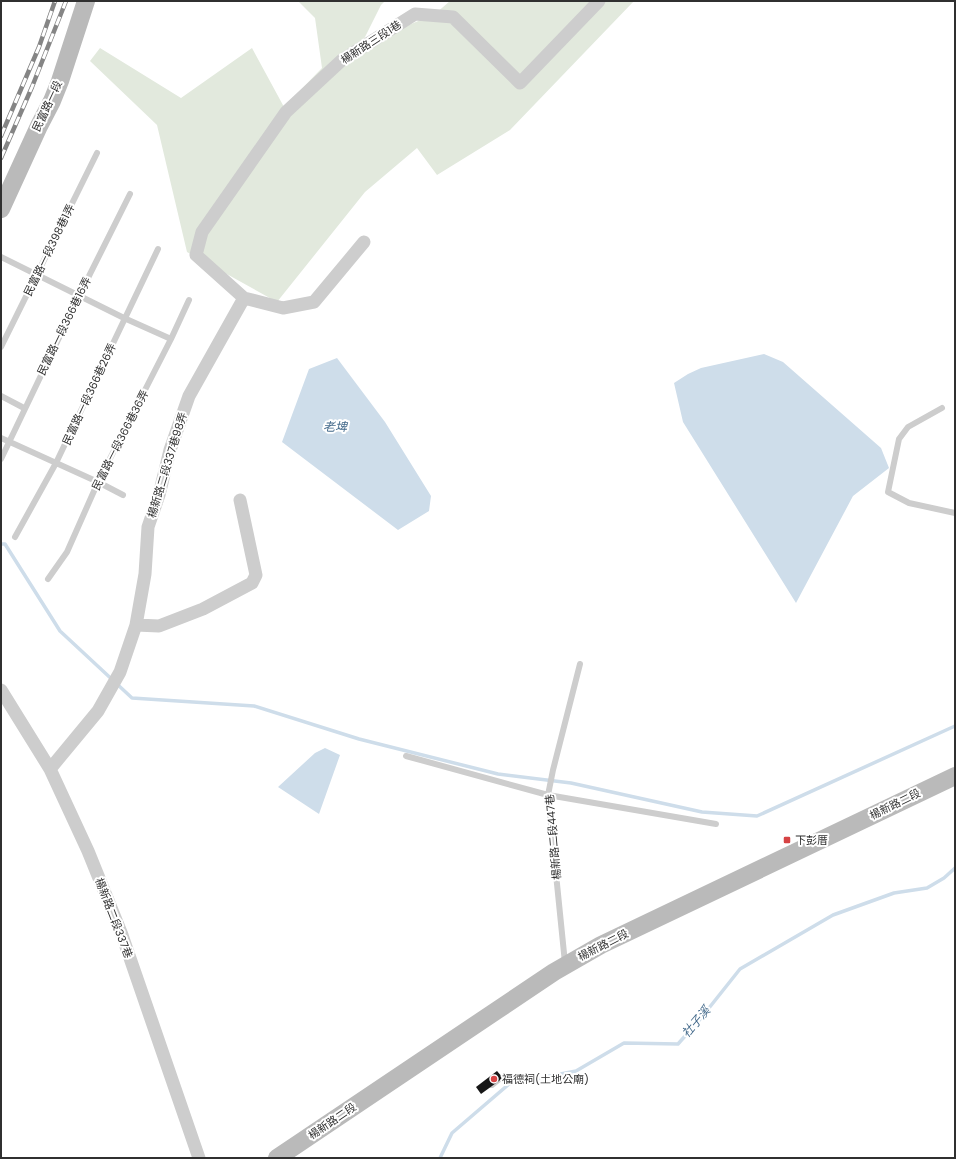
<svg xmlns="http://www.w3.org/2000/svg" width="956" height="1159" font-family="Poppins,'Noto Sans TC',sans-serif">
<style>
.green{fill:#e2e9dd}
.water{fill:#ceddea}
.shadow{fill:#0003}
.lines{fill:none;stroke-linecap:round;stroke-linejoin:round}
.stream{stroke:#ceddea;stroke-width:3.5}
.building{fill:#171717}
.lane{stroke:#cdcdcd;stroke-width:6}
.street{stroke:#cdcdcd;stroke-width:13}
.secondary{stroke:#bababa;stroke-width:18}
.rail-casing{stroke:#858585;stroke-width:4.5}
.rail{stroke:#fff;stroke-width:3;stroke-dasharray:9;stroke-linecap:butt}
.poi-dot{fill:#d64344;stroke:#fff;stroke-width:1.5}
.labels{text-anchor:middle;stroke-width:4;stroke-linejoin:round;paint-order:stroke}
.street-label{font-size:11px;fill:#303030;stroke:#fff}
.poi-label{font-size:11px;fill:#303030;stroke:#fff;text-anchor:start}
.water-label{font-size:12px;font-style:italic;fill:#456b8c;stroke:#fff}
</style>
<rect width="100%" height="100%" fill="#fff"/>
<!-- green -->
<path class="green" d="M298 1H385L381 5 361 45 435 14 450 1H634L510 130 437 175 417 148 365 192 277 302 187 252 157 125 90 61 100 48 181 98 252 48 284 107 322 68 315 18Z"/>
<!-- water -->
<path class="water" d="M764 354 783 362 881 448 889 468 853 496 796 603 683 422 674 383 688 374 701 368Z
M337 358 385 422 431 496 429 511 398 530 282 442 309 369Z
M325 748 340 755 319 814 278 787 315 753Z"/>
<!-- shadow -->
<path class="shadow" d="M499 1074 503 1080 493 1088H489Z"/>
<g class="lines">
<!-- stream -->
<path class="stream" d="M1 544H5L60 631 132 698 254 706 359 739 498 774 571 783 702 812 757 816 955 726
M440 1158 452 1133 509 1084 576 1071 624 1043 678 1044 701 1018 740 969 833 915 894 893 927 888 944 878 955 868"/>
</g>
<!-- building -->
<path class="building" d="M497 1071 503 1078 481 1094 476 1087Z"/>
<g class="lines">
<!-- lane -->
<path class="lane" d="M1 257 124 318 171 339
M1 347 97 153
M1 396 24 408
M942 408 908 427 899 439 888 492 909 503 955 513
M1 438 98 482 123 495
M1 459 79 296 130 194
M15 537 56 463 158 249
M48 579 67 552 98 482 171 339 189 300
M406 756 548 795 716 824
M565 963 548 795 553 770 580 664"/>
<!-- street -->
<path class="street" d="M244 298 196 255 202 232 286 112 342 60 415 14 453 17 520 83 599 1
M136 625 159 626 203 609 252 583 256 575 240 500
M1 690 50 769 88 851 122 935 199 1158
M50 769 98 711 120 672 136 625 145 574 148 527 159 495 170 450 189 396 244 298 283 308 314 302 364 242"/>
<!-- secondary -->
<path class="secondary" d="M1 209 39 126 52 101 60 81 86 1
M277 1158 554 972 601 945 955 776"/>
<!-- rail casing -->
<g class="rail-casing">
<path id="rail" d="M1 136 39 47 55 1
M1 158 32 87 66 1"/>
</g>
<!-- rail -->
<use href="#rail" class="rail"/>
</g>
<!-- markers -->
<g class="poi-dot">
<rect x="783" y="836" width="8" height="8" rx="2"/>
<circle cx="494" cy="1079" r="4"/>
</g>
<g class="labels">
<!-- street labels -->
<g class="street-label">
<text transform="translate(371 42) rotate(-33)" y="4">楊新路三段1巷</text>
<text transform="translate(47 106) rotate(-65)" y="4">民富路一段</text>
<text transform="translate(49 250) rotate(-64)" y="4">民富路一段398巷1弄</text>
<text transform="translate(64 326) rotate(-64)" y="4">民富路一段366巷16弄</text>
<text transform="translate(89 394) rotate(-65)" y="4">民富路一段366巷26弄</text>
<text transform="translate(120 440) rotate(-63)" y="4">民富路一段366巷36弄</text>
<text transform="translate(167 465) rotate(-73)" y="4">楊新路二段337巷98弄</text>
<text transform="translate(895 804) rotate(-26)" y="4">楊新路二段</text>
<text transform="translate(553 837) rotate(-95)" y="4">楊新路二段447巷</text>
<text transform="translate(114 918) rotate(69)" y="4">楊新路二段337巷</text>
<text transform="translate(603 945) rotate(-27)" y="4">楊新路二段</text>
<text transform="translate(332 1121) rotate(-34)" y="4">楊新路二段</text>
</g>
<!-- poi labels -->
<g class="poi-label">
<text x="795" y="844">下彭厝</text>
<text x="502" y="1083">福德祠(土地公廟)</text>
</g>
<!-- water labels -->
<g class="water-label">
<text x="335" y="431">老埤</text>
<text transform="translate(696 1022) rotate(-50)" y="4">社子溪</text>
</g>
</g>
<!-- border -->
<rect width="956" height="1159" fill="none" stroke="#303030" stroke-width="4"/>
</svg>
